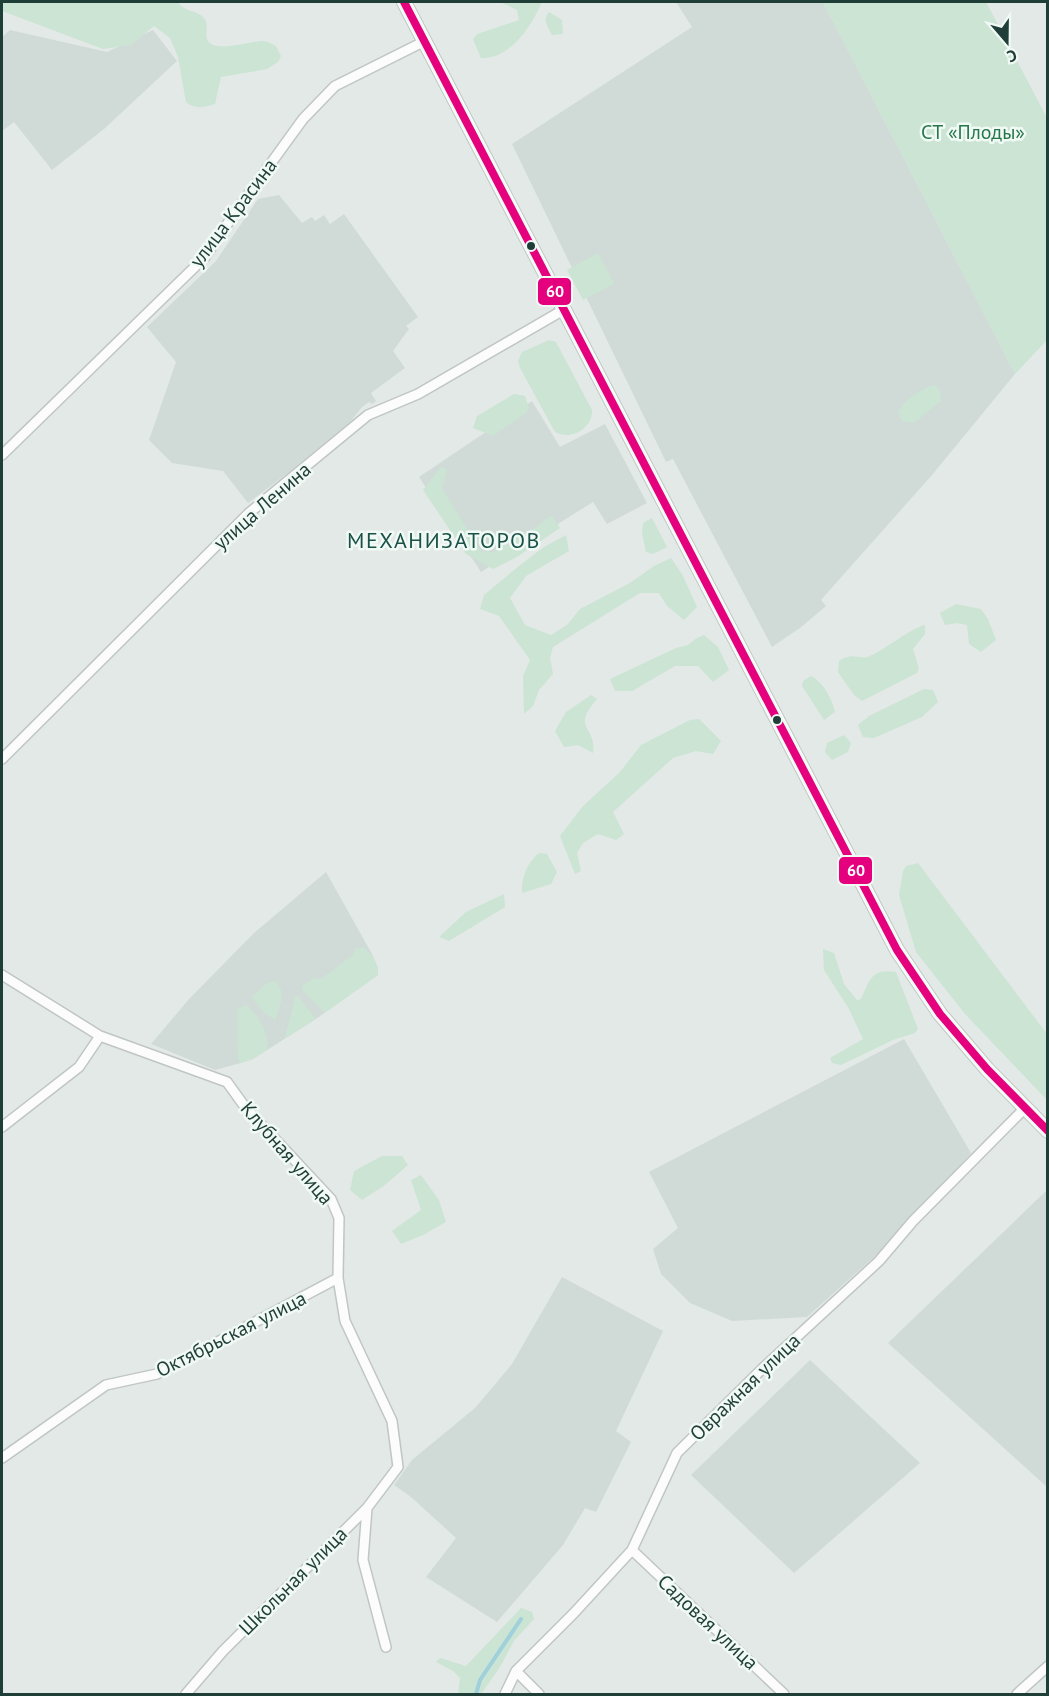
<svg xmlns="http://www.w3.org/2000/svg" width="1049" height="1696" font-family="'PT Sans',sans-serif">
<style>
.built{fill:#d0dbd7}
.green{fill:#cbe4d4}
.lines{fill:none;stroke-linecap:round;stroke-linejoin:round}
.stream{stroke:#a0d0db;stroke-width:4}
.minor-casing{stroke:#c0c6c4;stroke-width:12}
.secondary-casing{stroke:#bfc7c4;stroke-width:16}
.minor{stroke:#fbfcfb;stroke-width:9}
.secondary{stroke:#fbfcfb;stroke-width:14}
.bus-1-casing{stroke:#f1f9f5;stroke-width:12}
.bus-1{stroke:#e5007d;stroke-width:8}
.bus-dot{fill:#1f3e38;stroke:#f1f9f5;stroke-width:2}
.labels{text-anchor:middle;stroke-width:5;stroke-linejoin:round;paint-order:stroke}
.park-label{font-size:20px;fill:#26784b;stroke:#f1f9f5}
.street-label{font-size:20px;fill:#1f3e38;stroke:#f1f9f5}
.quarter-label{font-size:22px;letter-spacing:1.5px;fill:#1a5248;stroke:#f1f9f5}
.line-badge{stroke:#f1f9f5;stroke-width:2}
.badge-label{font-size:16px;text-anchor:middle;font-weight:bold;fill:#fff}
</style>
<rect width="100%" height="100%" fill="#e3e9e7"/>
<!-- built -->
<path class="built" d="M676 2H823L1015 374 932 475 821 600 826 606 800 628 772 647 673 459 666 462 512 144 692 27Z
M10 30 107 52 153 30 177 61 104 129 52 170 14 122 2 131V37Z
M279 195 302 223 312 217 315 221 324 215 330 224 344 214 418 317 406 326 409 329 393 351 405 368 371 393 376 401 372 404 369 402 362 407 351 421 289 472 248 503 223 471 172 463 149 440 176 362 147 327 216 261 258 199Z
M532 401 560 447 605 424 647 503 607 524 593 502 481 572 419 477Z
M326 872 372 954 378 968V975L316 1019 253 1059 241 1063 215 1070 151 1044 190 998 254 933Z
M904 1039 971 1153 894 1239 807 1317 732 1321 690 1303 661 1274 653 1249 678 1228 649 1172Z
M1047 1190H1048L1047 1487 888 1343Z
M562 1277 663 1331 616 1431 631 1442 596 1512 585 1508 563 1545 497 1622 426 1577 456 1538 411 1497 394 1485 412 1460 475 1408 512 1364Z
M810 1360 920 1463 794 1573 691 1475Z"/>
<!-- green -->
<path class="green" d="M2 2H178C184 12 198 10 205 19 209 25 204 35 208 41 216 53 251 41 263 41 267 41 272 44 276 46L281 56 278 62 267 69 221 77 215 104C204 107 196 110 186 102L178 57 170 38 154 26 131 45 103 49 2 11Z
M500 2H539L541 4C531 27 509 60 481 58L473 39 477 34 519 20 517 10Z
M823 2H986L1047 118V340L1015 374Z
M549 12 562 20 563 34 552 35C548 27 542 20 549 12Z
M598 253 614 284 583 300 567 270Z
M549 340 556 342 592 410C593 428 571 441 555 432L520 368 518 361 522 352Z
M934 385C941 389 941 393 941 401L914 423 902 421 898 413C902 401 921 388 934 385Z
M514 394 525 396 529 408 526 413 493 436 473 428 477 416Z
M441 467 447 470 442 488 481 551 494 552 534 529 551 515 560 528 517 557 493 569 466 554 423 490Z
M652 518 667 547 653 554 646 552 642 534 643 523Z
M566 535 569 551 526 576 510 598 525 625 551 635 567 625 580 609 630 583 654 566 671 558 682 574 697 607 684 620 667 606 659 593H640L553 647 550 658 553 674 539 690 533 706 524 714 523 676 530 660 499 616 480 609 484 595 519 566 544 547Z
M956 604 981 609 988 619 996 640 981 652 969 644 967 625 957 623 945 625 940 613Z
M925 625V634L913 649 919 668 917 673 862 701 854 695 838 672 839 661C855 651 860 661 870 656 886 649 911 628 925 625Z
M704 635 718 647 729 670 713 682 698 666H675L632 691H615L610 679 676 648 688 645 697 638Z
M811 676C824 683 832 699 835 712L824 720 802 686 803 681Z
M924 689 933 690 938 702 922 717 874 738 863 737 858 725 869 716Z
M591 695 597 699C570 730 597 725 593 753L578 745 564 747 555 731 566 712Z
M699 719 721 741 713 754 696 751 673 758 613 812 624 834 616 840 598 834 583 843 577 853 581 871 575 874 560 836 583 806 620 772 641 745 690 720Z
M844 735 851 743 848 752 832 760 825 752 827 743Z
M539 853 547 854 557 872 551 884 522 893C521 878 527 863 539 853Z
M918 863 1047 1034V1100L965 1014 916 952 899 895 903 871 906 866Z
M504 894 505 907 449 941 439 937 466 912Z
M363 947C372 954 379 963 378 975L326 1012 323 1011 303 991 302 986 313 978 321 979 353 955 356 948Z
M823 949 834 953 844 984 857 1000 861 999C870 979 872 968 896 972L918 1029 915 1033 893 1040 841 1065 832 1063 830 1058 863 1039 849 1009 824 970Z
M275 981C287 992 280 1008 275 1020L262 1011 252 997 267 983Z
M298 996 316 1019 285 1038 295 997Z
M246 1005C259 1015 270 1034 267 1050L253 1059 241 1063 238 1059 237 1009Z
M382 1156H402L408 1165 385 1185 362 1200 350 1190 354 1171Z
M421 1175 439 1200 446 1222 423 1235 401 1244 392 1231 421 1210 411 1180Z
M521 1608 532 1612 534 1619 514 1641 500 1667 481 1694H458L460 1678 453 1671 436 1662 440 1658 466 1666Z"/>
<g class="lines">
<!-- stream -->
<path class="stream" d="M476 1694 480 1680 521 1619"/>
<!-- minor casing -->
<g class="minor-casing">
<path id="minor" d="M2 455 205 257 232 217 303 119 335 86 425 41
M2 759 249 513 368 415 418 394 565 309
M2 975 100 1036 227 1082 245 1107 331 1199 339 1218 338 1278 345 1321 392 1421 398 1467 367 1508 223 1651 186 1694
M2 1127 79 1067 100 1036
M2 1458 106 1385 157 1374 338 1278
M367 1508 363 1560 386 1647
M632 1550 784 1694
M516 1671 539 1694
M505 1694 516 1671 574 1613 632 1550 677 1453 762 1369 879 1261 913 1221 1025 1108
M1017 1694 1048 1666"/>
</g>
<!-- secondary casing -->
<g class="secondary-casing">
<path id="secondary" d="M404 2 897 950 940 1014 987 1069 1048 1131"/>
</g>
<!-- minor -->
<use href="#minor" class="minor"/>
<!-- secondary -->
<use href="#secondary" class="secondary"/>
<!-- bus-1 casing -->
<g class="bus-1-casing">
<path id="bus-1" d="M404 2 897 950 940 1014 987 1069 1048 1131"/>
</g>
<!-- bus-1 -->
<use href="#bus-1" class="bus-1"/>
</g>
<!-- markers -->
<g class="bus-dot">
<circle cx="531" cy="246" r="5"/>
<circle cx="777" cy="720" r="5"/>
</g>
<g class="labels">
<!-- park labels -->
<g class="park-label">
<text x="973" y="139">СТ «Плоды»</text>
</g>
<!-- street labels -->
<g class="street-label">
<text transform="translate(233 213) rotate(-53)" y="7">улица Красина</text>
<text transform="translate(262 506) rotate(-41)" y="7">улица Ленина</text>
<text transform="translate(287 1153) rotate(49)" y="7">Клубная улица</text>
<text transform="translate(231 1334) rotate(-27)" y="7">Октябрьская улица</text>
<text transform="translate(745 1387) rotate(-44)" y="7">Овражная улица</text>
<text transform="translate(293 1581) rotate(-45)" y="7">Школьная улица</text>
<text transform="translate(708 1622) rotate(43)" y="7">Садовая улица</text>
</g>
<!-- quarter labels -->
<g class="quarter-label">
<text x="444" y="548">МЕХАНИЗАТОРОВ</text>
</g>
</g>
<g class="line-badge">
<rect x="537" y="277" width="35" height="29" rx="6" fill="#e5007d"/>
<rect x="838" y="856" width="35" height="29" rx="6" fill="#e5007d"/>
</g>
<g class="badge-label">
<text x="555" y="297">60</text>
<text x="856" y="876">60</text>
</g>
<!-- border -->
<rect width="1049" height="1696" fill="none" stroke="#1f3e38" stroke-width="6"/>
<!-- north arrow -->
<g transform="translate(1007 42) rotate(160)" stroke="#f1f9f5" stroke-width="4.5" paint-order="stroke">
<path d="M0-4.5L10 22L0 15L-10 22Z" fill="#1f3e38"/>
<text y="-9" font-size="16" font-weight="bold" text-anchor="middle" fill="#1f3e38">С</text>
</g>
</svg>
